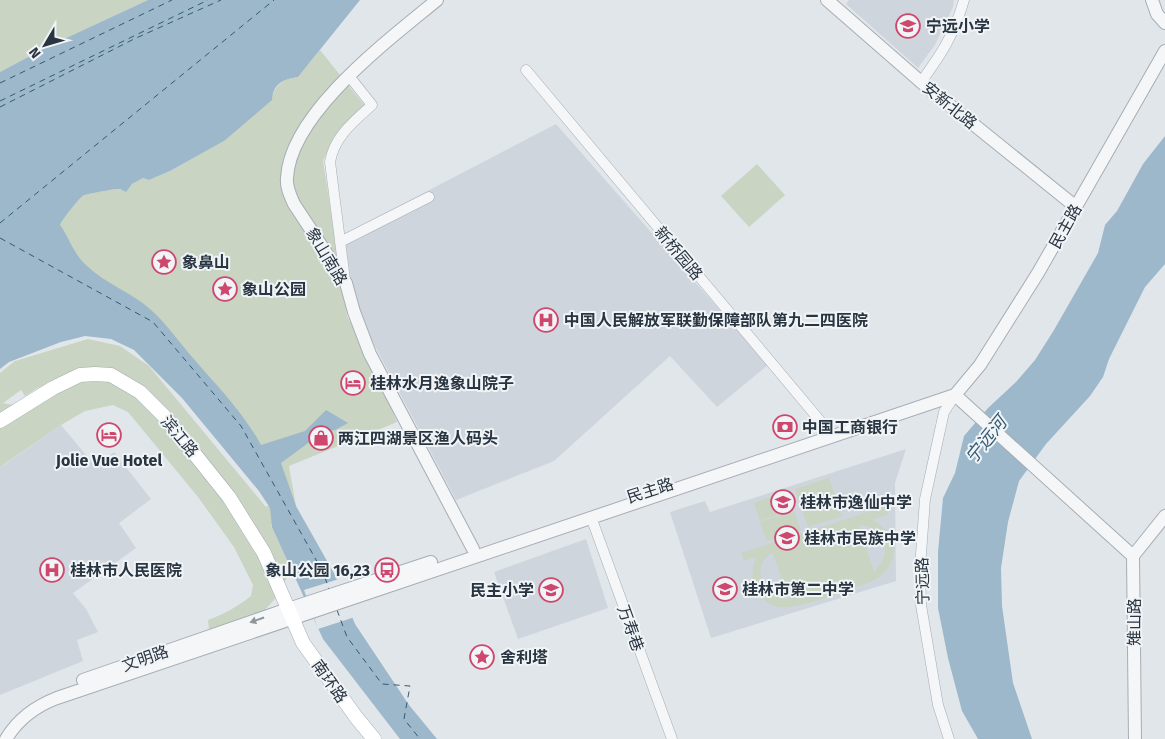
<svg xmlns="http://www.w3.org/2000/svg" width="1165" height="739" font-family="'Fira Sans','Noto Sans SC',sans-serif">
<style>
.built{fill:#cfd5dc}
.green{fill:#c9d4c2;fill-rule:evenodd}
.water{fill:#9cb8ca}
.pier{fill:#e1e6ea}
.lines{fill:none;stroke-linecap:round;stroke-linejoin:round}
.ferry{stroke:#335a75;stroke-width:1;stroke-dasharray:6 5;stroke-linecap:butt}
.minor-casing{stroke:#a6adb4;stroke-width:11}
.tertiary-casing{stroke:#a6adb4;stroke-width:14}
.secondary-casing{stroke:#a6adb4;stroke-width:15}
.minor{stroke:#f4f6f8;stroke-width:10}
.tertiary{stroke:#f4f6f8;stroke-width:12}
.secondary{stroke:#fff;stroke-width:14}
.oneway{fill:#8e969c}
.labels{text-anchor:middle;stroke-width:4;stroke-linejoin:round;paint-order:stroke}
.poi-label{font-size:16px;font-weight:bold;fill:#293541;stroke:#f1f4f7;text-anchor:start}
.street-label{font-size:16px;fill:#293541;stroke:#f1f4f7}
.water-label{font-size:18px;font-style:italic;fill:#335a75;stroke:#f1f4f7}
</style>
<rect width="100%" height="100%" fill="#e1e6ea"/>
<!-- built -->
<path class="built" d="M849 0H954L953 7 935 45 918 68 846 4Z
M556 124 768 365 717 407 670 356 554 461 456 500 367 331 353 290 343 235Z
M61 425 95 466 114 452 151 499 119 523 136 548 73 593 86 609 98 632 77 640 83 661 0 695V466L4 465Z
M906 449 895 483 896 581 711 638 670 512 705 501 710 512Z
M586 539 608 608 518 639 494 572Z"/>
<!-- green -->
<path class="green" d="M0 0H148L49 46 0 72Z
M320 50 364 105 334 137 323 161 347 316 377 375 397 422 289 466 296 506 271 525 290 566 288 576 274 600 262 613 222 628 209 629 208 620C224 614 237 607 251 596L253 585 234 547 198 497 128 412 113 405 85 411 61 425 3 465 0 466V373L15 361 88 339 120 346 149 366 266 507 286 494 72 262 60 225C62 220 80 197 84 195 88 194 115 188 119 189 121 189 124 191 126 191L132 184 143 178 149 180 170 171 224 141 273 94C278 82 285 79 298 77ZM39 387V388C30 399 17 408 3 403L21 390 25 396Z
M757 164 785 195 749 227 721 196Z
M829 478 842 516 808 527 795 489Z
M787 491 794 510 760 521 754 503Z
M886 506 888 515 873 519C878 523 883 527 887 533 901 552 891 571 873 581 851 588 794 613 775 606 767 604 761 597 757 591 750 580 752 569 756 557L744 561 741 553ZM862 525C886 529 893 556 874 571L859 526ZM773 553 788 598V599C763 600 749 563 773 553Z
M794 511 801 530 767 541 760 522Z"/>
<!-- water -->
<path class="water" d="M148 0H360L298 77C283 79 273 84 272 100L224 141 170 171 149 180 143 178 132 184 126 192C124 191 121 189 119 189 116 188 88 194 84 195 80 197 62 220 60 225 70 239 74 255 87 266 106 284 131 292 150 309 166 323 179 342 193 358 217 386 243 412 261 445L305 431 326 410 348 423 335 430 323 432 281 463 296 506 335 575 355 624 409 705 437 739H400L323 639 272 527 270 508 259 491 182 398 134 350 111 339 85 336 61 342 9 362 0 369V72L49 46Z
M1165 136V264L1145 287 1109 359 1103 377 1090 396 1046 444 1019 481 1008 522 1001 568 1002 606 1013 683 1032 739H978L962 711 948 658 938 608V552L943 498 955 473 964 436 988 408 1016 382 1035 360 1054 330 1098 253 1105 225 1117 211 1143 164Z"/>
<!-- pier -->
<path class="pier" d="M339 579 355 617 318 629 304 590Z"/>
<g class="lines">
<!-- ferry -->
<path class="ferry" d="M0 83 172 0
M0 101 208 0
M0 107 134 39 221 0
M0 223 274 0
M0 238 153 322 241 426 324 574 329 590
M337 610 347 637 382 684 410 686 404 719 420 739"/>
<!-- minor casing -->
<g class="minor-casing">
<path id="minor" d="M526 70 832 435
M921 82C942 53 954 35 964 0
M340 242 429 197
M345 280 330 162C334 137 354 121 372 105L349 76
M591 517 672 739
M949 739 938 705 921 605 920 568 925 499 944 412 955 395"/>
</g>
<!-- tertiary casing -->
<g class="tertiary-casing">
<path id="tertiary" d="M437 0C390 39 290 113 287 178 286 187 290 195 294 204L346 283 354 312 370 354 473 549
M827 0 921 82 1076 207
M1152 0 1157 14 1165 23
M955 395 1133 556
M83 680 288 609 431 562
M6 739C18 719 36 706 57 698L955 395 980 365 1038 273 1165 51
M1135 739 1133 556 1165 516"/>
</g>
<!-- secondary casing -->
<g class="secondary-casing">
<path id="secondary" d="M0 421 53 388 80 375 95 374 111 375 140 392 165 417 229 497 264 553 303 643 356 717 374 739"/>
</g>
<!-- minor -->
<use href="#minor" class="minor"/>
<!-- tertiary -->
<use href="#tertiary" class="tertiary"/>
<!-- secondary -->
<use href="#secondary" class="secondary"/>
</g>
<!-- one-way arrows -->
<defs><path id="oneway-solid" d="M-6-.8H1V-3.2L6.5 0L1 3.2V.8H-6Z" transform="scale(1.25)"/></defs>
<use class="oneway" href="#oneway-solid" transform="translate(257 620) rotate(161)"/>
<!-- icons -->
<defs>
<g id="school-ring" transform="scale(1.25)"><circle r="9.5" fill="#f1f4f7" stroke="#ce476d" stroke-width="1.5"/><path d="M0-5L7-2L0 1L-7-2ZM-4 1L0 2.5L4 1V4Q0 6-4 4Z" fill="#ce476d"/></g>
<g id="sight-ring" transform="scale(1.25)"><circle r="9.5" fill="#f1f4f7" stroke="#ce476d" stroke-width="1.5"/><path d="M0-6L1.8-2.2L6-1.7L2.9 1.2L3.7 5.4L0 3.3L-3.7 5.4L-2.9 1.2L-6-1.7L-1.8-2.2Z" fill="#ce476d"/></g>
<g id="hospital-ring" transform="scale(1.25)"><circle r="9.5" fill="#f1f4f7" stroke="#ce476d" stroke-width="1.5"/><path d="M-5-5h3v3.5h4V-5h3V5h-3V1.5h-4V5h-3Z" fill="#ce476d"/></g>
<g id="hotel-ring" transform="scale(1.25)"><circle r="9.5" fill="#f1f4f7" stroke="#ce476d" stroke-width="1.5"/><path d="M-6-4.5h1.5V1H6V5H4.5V3h-9V5H-6ZM-4 0a1.8 1.8 0 1 1 3.6 0ZM.5 0V-2.5h3Q6-2.5 6 0Z" fill="#ce476d"/></g>
<g id="bank-ring" transform="scale(1.25)"><circle r="9.5" fill="#f1f4f7" stroke="#ce476d" stroke-width="1.5"/><path d="M-6-4H6V4H-6ZM0-2.3a2.3 2.3 0 1 0 0 4.6a2.3 2.3 0 1 0 0-4.6Z" fill="#ce476d"/></g>
<g id="shop-ring" transform="scale(1.25)"><circle r="9.5" fill="#f1f4f7" stroke="#ce476d" stroke-width="1.5"/><path d="M-5-2.5h2.3a2.7 3.5 0 0 1 5.4 0H5L5.5 6h-11ZM-1.5-2.5h3a1.5 2.3 0 0 0-3 0Z" fill="#ce476d"/></g>
<g id="bus-ring" transform="scale(1.25)"><circle r="9.5" fill="#f1f4f7" stroke="#ce476d" stroke-width="1.5"/><path d="M-5-6H5V4H4V6H2V4H-2V6H-4V4H-5ZM-3.5-4V0h7V-4ZM-3.5 1.2v1.5H-2V1.2ZM2 1.2v1.5H3.5V1.2Z" fill="#ce476d"/></g>
</defs>
<g fill-rule="evenodd">
<use href="#school-ring" x="908" y="26"/>
<use href="#sight-ring" x="164" y="262"/>
<use href="#sight-ring" x="225" y="289"/>
<use href="#hospital-ring" x="546" y="320"/>
<use href="#hotel-ring" x="353" y="383"/>
<use href="#bank-ring" x="785" y="427"/>
<use href="#hotel-ring" x="109" y="435"/>
<use href="#shop-ring" x="321" y="438"/>
<use href="#school-ring" x="783" y="502"/>
<use href="#school-ring" x="787" y="538"/>
<use href="#hospital-ring" x="52" y="570"/>
<use href="#bus-ring" x="387" y="570"/>
<use href="#school-ring" x="725" y="589"/>
<use href="#school-ring" x="551" y="590"/>
<use href="#sight-ring" x="482" y="657"/>
</g>
<g class="labels">
<!-- poi labels -->
<g class="poi-label">
<text x="926" y="32">宁远小学</text>
<text x="182" y="268">象鼻山</text>
<text x="242" y="295">象山公园</text>
<text x="564" y="326">中国人民解放军联勤保障部队第九二四医院</text>
<text x="370" y="389">桂林水月逸象山院子</text>
<text x="802" y="433">中国工商银行</text>
<text x="338" y="444">两江四湖景区渔人码头</text>
<text x="109" y="466" text-anchor="middle">Jolie Vue Hotel</text>
<text x="800" y="508">桂林市逸仙中学</text>
<text x="804" y="544">桂林市民族中学</text>
<text x="70" y="576">桂林市人民医院</text>
<text x="370" y="576" text-anchor="end">象山公园 16,23</text>
<text x="742" y="595">桂林市第二中学</text>
<text x="534" y="596" text-anchor="end">民主小学</text>
<text x="500" y="663">舍利塔</text>
</g>
<!-- street labels -->
<g class="street-label">
<text transform="translate(950 105) rotate(39)" y="6">安新北路</text>
<text transform="translate(1065 226) rotate(-61)" y="6">民主路</text>
<text transform="translate(679 253) rotate(50)" y="6">新桥园路</text>
<text transform="translate(327 256) rotate(59)" y="6">象山南路</text>
<text transform="translate(180 436) rotate(50)" y="6">滨江路</text>
<text transform="translate(650 490) rotate(-18)" y="6">民主路</text>
<text transform="translate(922 581) rotate(-91)" y="6">宁远路</text>
<text transform="translate(1134 622) rotate(-90)" y="6">雉山路</text>
<text transform="translate(631 628) rotate(70)" y="6">万寿巷</text>
<text transform="translate(145 658) rotate(-19)" y="6">文明路</text>
<text transform="translate(330 681) rotate(55)" y="6">南环路</text>
</g>
<!-- water labels -->
<g class="water-label">
<text transform="translate(986 440) rotate(-51)" y="6">宁远河</text>
</g>
</g>
<!-- north arrow -->
<g transform="translate(45 45) rotate(232)" stroke="#f1f4f7" stroke-width="4" paint-order="stroke">
<path d="M0-4L9 19L0 12L-9 19Z" fill="#293541"/>
<text y="-8" font-size="14" font-weight="bold" text-anchor="middle" fill="#293541">N</text>
</g>
</svg>
